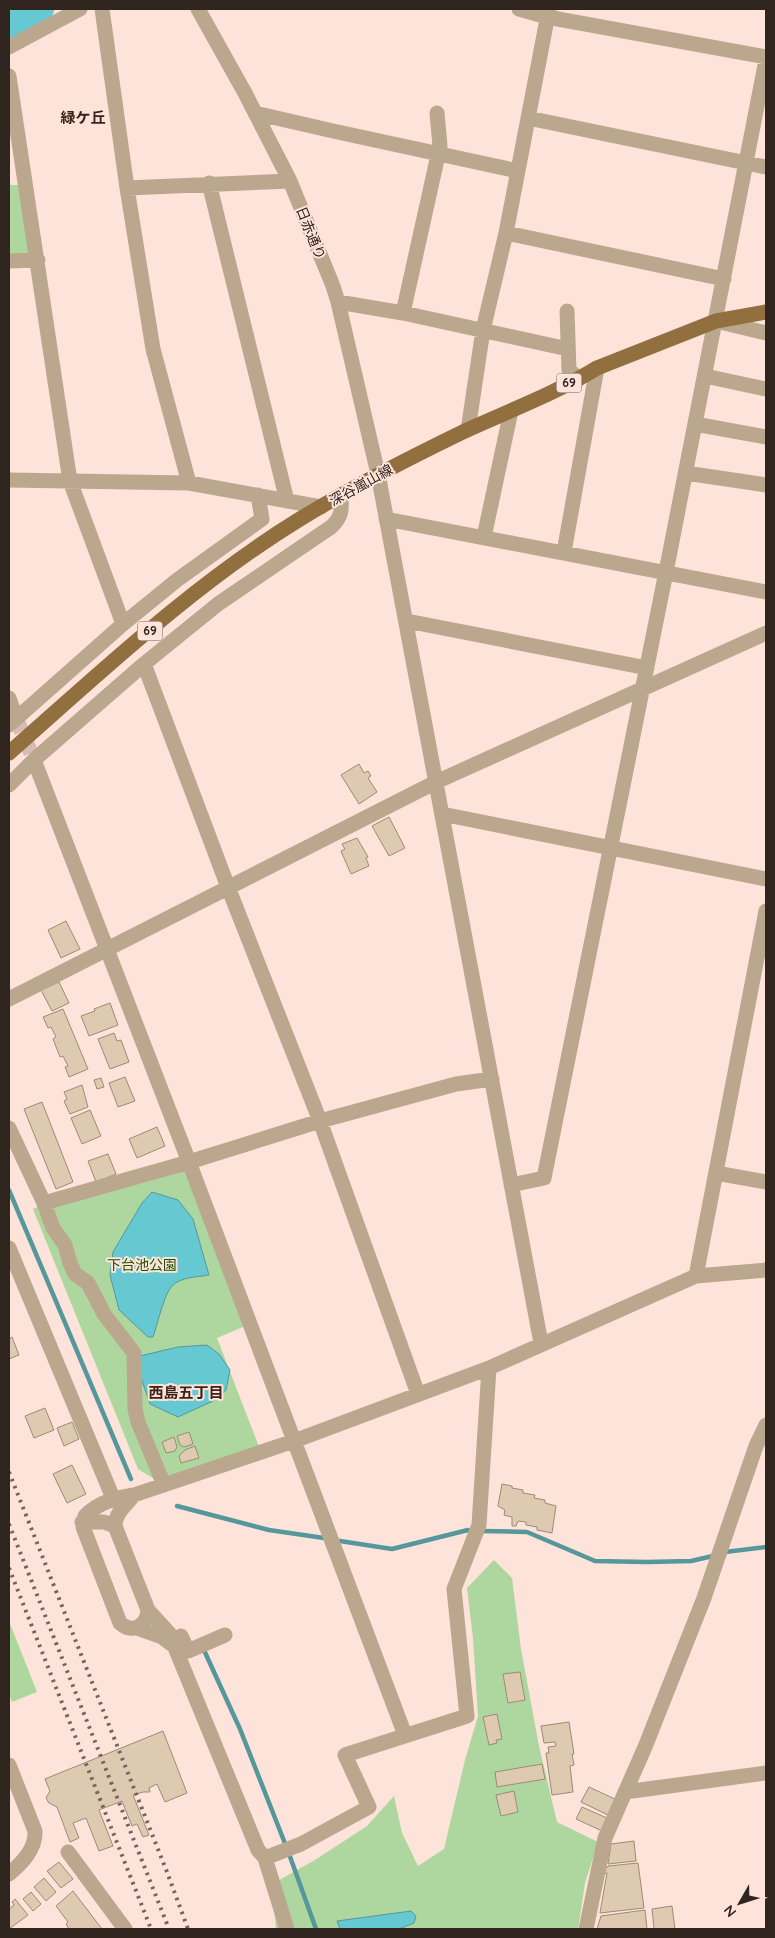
<svg xmlns="http://www.w3.org/2000/svg" width="775" height="1938" font-family="Quicksand,'Noto Sans JP',sans-serif">
<style>
.green{fill:#add79f}
.water{fill:#66c8d1;stroke:#56979c}
.lines{fill:none;stroke-linecap:round;stroke-linejoin:round}
.stream{stroke:#56979c;stroke-width:4.5}
.river{stroke:#66c8d1;stroke-width:26}
.building{fill:#ddcab1;stroke:#9d8a73}
.minor-tunnel{stroke:#d4bdb4;stroke-width:15;stroke-dasharray:15 8;stroke-linecap:butt}
.minor{stroke:#bba78e;stroke-width:15}
.major{stroke:#926f3f;stroke-width:15}
.rail{stroke:#75645d;stroke-width:4;stroke-dasharray:2.5 5;stroke-linecap:butt}
.labels{text-anchor:middle;stroke-width:4;stroke-linejoin:round;paint-order:stroke}
.shield{fill:#fde3d9;stroke:#6e5d57;stroke-width:1}
.shield-label{font-size:12px;font-weight:bold;fill:#30241f}
.street-label{font-size:14px;fill:#30241f;stroke:#fde3d9}
.park-label{font-size:14px;fill:#1c5300;stroke:#fde3d9}
.neighbourhood-label{font-size:15px;font-weight:bold;fill:#3b231a;stroke:#fde3d9}
</style>
<rect width="100%" height="100%" fill="#fde3d9"/>
<!-- green -->
<path class="green" d="M9 185H21L31 255 9 256Z
M189 1162 250 1324 217 1338 261 1452 164 1485 138 1469 33 1209 51 1201Z
M494 1560 512 1578 521 1649 539 1746 557 1822 598 1842 585 1883 578 1929H276L272 1884 315 1860 367 1826 394 1796 402 1833 418 1866 444 1849 465 1760 478 1716 473 1639 467 1588Z
M9 1621 37 1692 12 1702 9 1694Z"/>
<!-- water -->
<path class="water" d="M152 1192 178 1200 193 1219 209 1275C198 1277 180 1277 172 1286 164 1294 157 1326 153 1337H148L119 1310 110 1275 113 1252 142 1203Z
M207 1345 219 1354 230 1370 226 1390 213 1401 178 1417 150 1404 139 1372 140 1356 178 1347Z
M411 1911 416 1916 414 1923 399 1929H340L337 1921Z"/>
<g class="lines">
<!-- stream -->
<path class="stream" d="M9 1190 131 1479
M177 1506 269 1530 324 1538
M482 1531 527 1532 595 1561 647 1562 691 1561 713 1556
M340 1541 392 1549 468 1530
M725 1552 766 1547
M203 1648 240 1729 288 1851 316 1929"/>
<!-- river -->
<path class="river" d="M9 26 41 9"/>
</g>
<!-- building -->
<path class="building" d="M359 764 364 773 368 771 371 776 368 778 377 792 359 804 341 775Z
M389 817 405 848 389 856 372 826Z
M357 838 368 857 366 858 369 866 351 874 341 851 345 849 342 844Z
M66 921 80 949 61 958 48 930Z
M59 982 69 1003 52 1011 41 990Z
M110 1003 118 1025 89 1036 81 1016 95 1011 94 1009Z
M63 1009 88 1069 69 1077 65 1067 68 1066 63 1056 60 1057 53 1039 56 1037 51 1027 48 1028 43 1017Z
M114 1033 117 1041 121 1040 129 1062 110 1069 98 1039Z
M125 1077 135 1101 118 1107 109 1083Z
M101 1078 104 1087 97 1089 94 1080Z
M82 1085 88 1107 70 1114 64 1101 67 1099 64 1092Z
M42 1102 73 1182 56 1189 24 1109Z
M90 1110 101 1136 82 1144 71 1118Z
M157 1127 165 1146 137 1158 129 1139Z
M108 1154 116 1174 96 1182 88 1161Z
M12 1337 19 1355 9 1359V1339Z
M45 1408 54 1430 34 1438 25 1416Z
M72 1422 79 1439 64 1446 57 1428Z
M189 1432 193 1444 184 1447 180 1445 177 1436Z
M174 1437 177 1447 175 1451 166 1453 162 1442Z
M195 1446 199 1458 181 1463 179 1456 185 1450Z
M72 1465 86 1494 67 1503 53 1474Z
M502 1484 512 1486V1488L523 1490V1493L535 1495 534 1498 545 1500V1503L556 1506 552 1533 537 1530V1527L526 1525V1522L518 1521 516 1526H512V1517L504 1515 505 1510 498 1506Z
M520 1672 525 1700 508 1703 503 1674Z
M497 1714 502 1739 496 1740 497 1743 489 1745 483 1717Z
M569 1722 574 1754H572L574 1765 570 1766 573 1792 552 1795 546 1753H549L548 1747 556 1746 555 1742 544 1743 541 1726Z
M163 1731 187 1793 165 1802 157 1784 149 1788 150 1792H143L133 1795 149 1835 143 1837 137 1824 132 1826 122 1801 99 1810 113 1846 99 1851 86 1818 73 1823 79 1838 70 1842 57 1807 49 1803 46 1798 50 1791 45 1779Z
M542 1764 545 1779 497 1787 495 1772Z
M589 1787 617 1800 610 1816 581 1802Z
M514 1791 518 1812 501 1816 496 1795Z
M582 1807 607 1818 602 1831 576 1819Z
M634 1841 636 1861 608 1864 611 1844Z
M59 1862 73 1879 61 1888 47 1871Z
M638 1863 644 1908 600 1913 607 1873 600 1874 601 1868 608 1867V1866Z
M44 1878 56 1892 46 1901 34 1887Z
M73 1891 102 1929H69L66 1924 68 1922 56 1906Z
M31 1892 41 1904 33 1911 23 1899Z
M15 1899 28 1915 9 1929V1909L14 1905 12 1902Z
M672 1906 675 1929H654L652 1909Z
M645 1910 647 1929H597L601 1916Z"/>
<g class="lines">
<!-- minor-tunnel -->
<path class="minor-tunnel" d="M16 718 34 760"/>
<!-- minor -->
<path class="minor" d="M102 9 127 188 153 349 189 483
M198 9 245 93 290 181 333 286 338 302 378 474 541 1343
M519 9 547 17 766 57
M9 47 80 9
M9 76 70 481 123 624
M255 113 333 131 518 171
M528 118 766 167
M209 183 287 501
M127 188 290 181
M506 233 724 279
M9 261 38 260
M338 302 403 313 568 349
M567 311 569 370 579 379
M403 313 440 146 437 113
M716 321 766 333
M705 376 766 389
M695 424 766 437
M468 430 483 330 506 233 549 9
M686 473 766 485
M9 480 189 483 321 507
M386 519 766 592
M484 537 511 411
M564 552 597 368
M407 621 647 668
M144 664 228 887 320 1121 418 1394
M9 698 16 718
M9 725 123 624 177 580 262 519 258 495
M34 760 189 1162 405 1735
M9 785 34 760 144 664 218 604 331 527C342 517 342 510 341 495
M442 814 766 879
M9 999 436 782 766 633
M9 1128 44 1203 53 1228 65 1245 70 1263 75 1274 88 1283 104 1314 134 1353 135 1409 138 1422 164 1485
M716 1173 766 1182
M511 1185 544 1178 666 572 766 60
M44 1203 189 1162 320 1121 456 1084 492 1079
M9 1248 113 1498
M696 1276 766 911
M134 1495C126 1505 115 1513 115 1526L148 1610C147 1625 133 1635 120 1623L83 1527 85 1516C99 1502 115 1498 134 1495L294 1441 489 1368 696 1276 766 1270
M82 1522H104L115 1526
M148 1610 169 1633 258 1850 265 1858 287 1929
M137 1628 162 1637 174 1646
M184 1652 178 1638 181 1636 188 1651 225 1635
M9 1765 35 1831C36 1849 22 1863 9 1874
M625 1792 766 1773
M68 1852 125 1929
M265 1858 301 1844 369 1807 345 1755 467 1716 454 1589 479 1525 489 1368
M586 1929 605 1838 645 1747 704 1598 756 1446 766 1425"/>
<!-- major -->
<path class="major" d="M9 753C102 671 194 584 300 519 354 486 411 457 467 430 511 410 556 393 597 368L716 321 766 312"/>
<!-- rail -->
<path class="rail" d="M9 1472 167 1872 188 1929
M9 1524 169 1929
M9 1568 151 1929"/>
</g>
<g class="labels">
<!-- shield labels -->
<g class="shield">
<rect x="556.5" y="373.5" width="25" height="19" rx="4"/>
<rect x="137.5" y="621.5" width="25" height="19" rx="4"/>
</g>
<g class="shield-label">
<text x="569" y="387">69</text>
<text x="150" y="635">69</text>
</g>
<!-- street labels -->
<g class="street-label">
<text transform="translate(311 233) rotate(68)" y="5">日赤通り</text>
<text transform="translate(361 485) rotate(-29)" y="5">深谷嵐山線</text>
</g>
<!-- park labels -->
<g class="park-label">
<text x="142" y="1270">下台池公園</text>
</g>
<!-- neighbourhood labels -->
<g class="neighbourhood-label">
<text x="83" y="123">緑ケ丘</text>
<text x="186" y="1398">西島五丁目</text>
</g>
</g>
<!-- border -->
<rect width="775" height="1938" fill="none" stroke="#30241f" stroke-width="20"/>
<!-- north arrow -->
<g transform="translate(740 1903) rotate(231)" stroke="#fde3d9" stroke-width="4" paint-order="stroke">
<path d="M0-4L9 19L0 12L-9 19Z" fill="#30241f"/>
<text y="-8" font-size="14" font-weight="bold" text-anchor="middle" fill="#30241f">N</text>
</g>
</svg>
